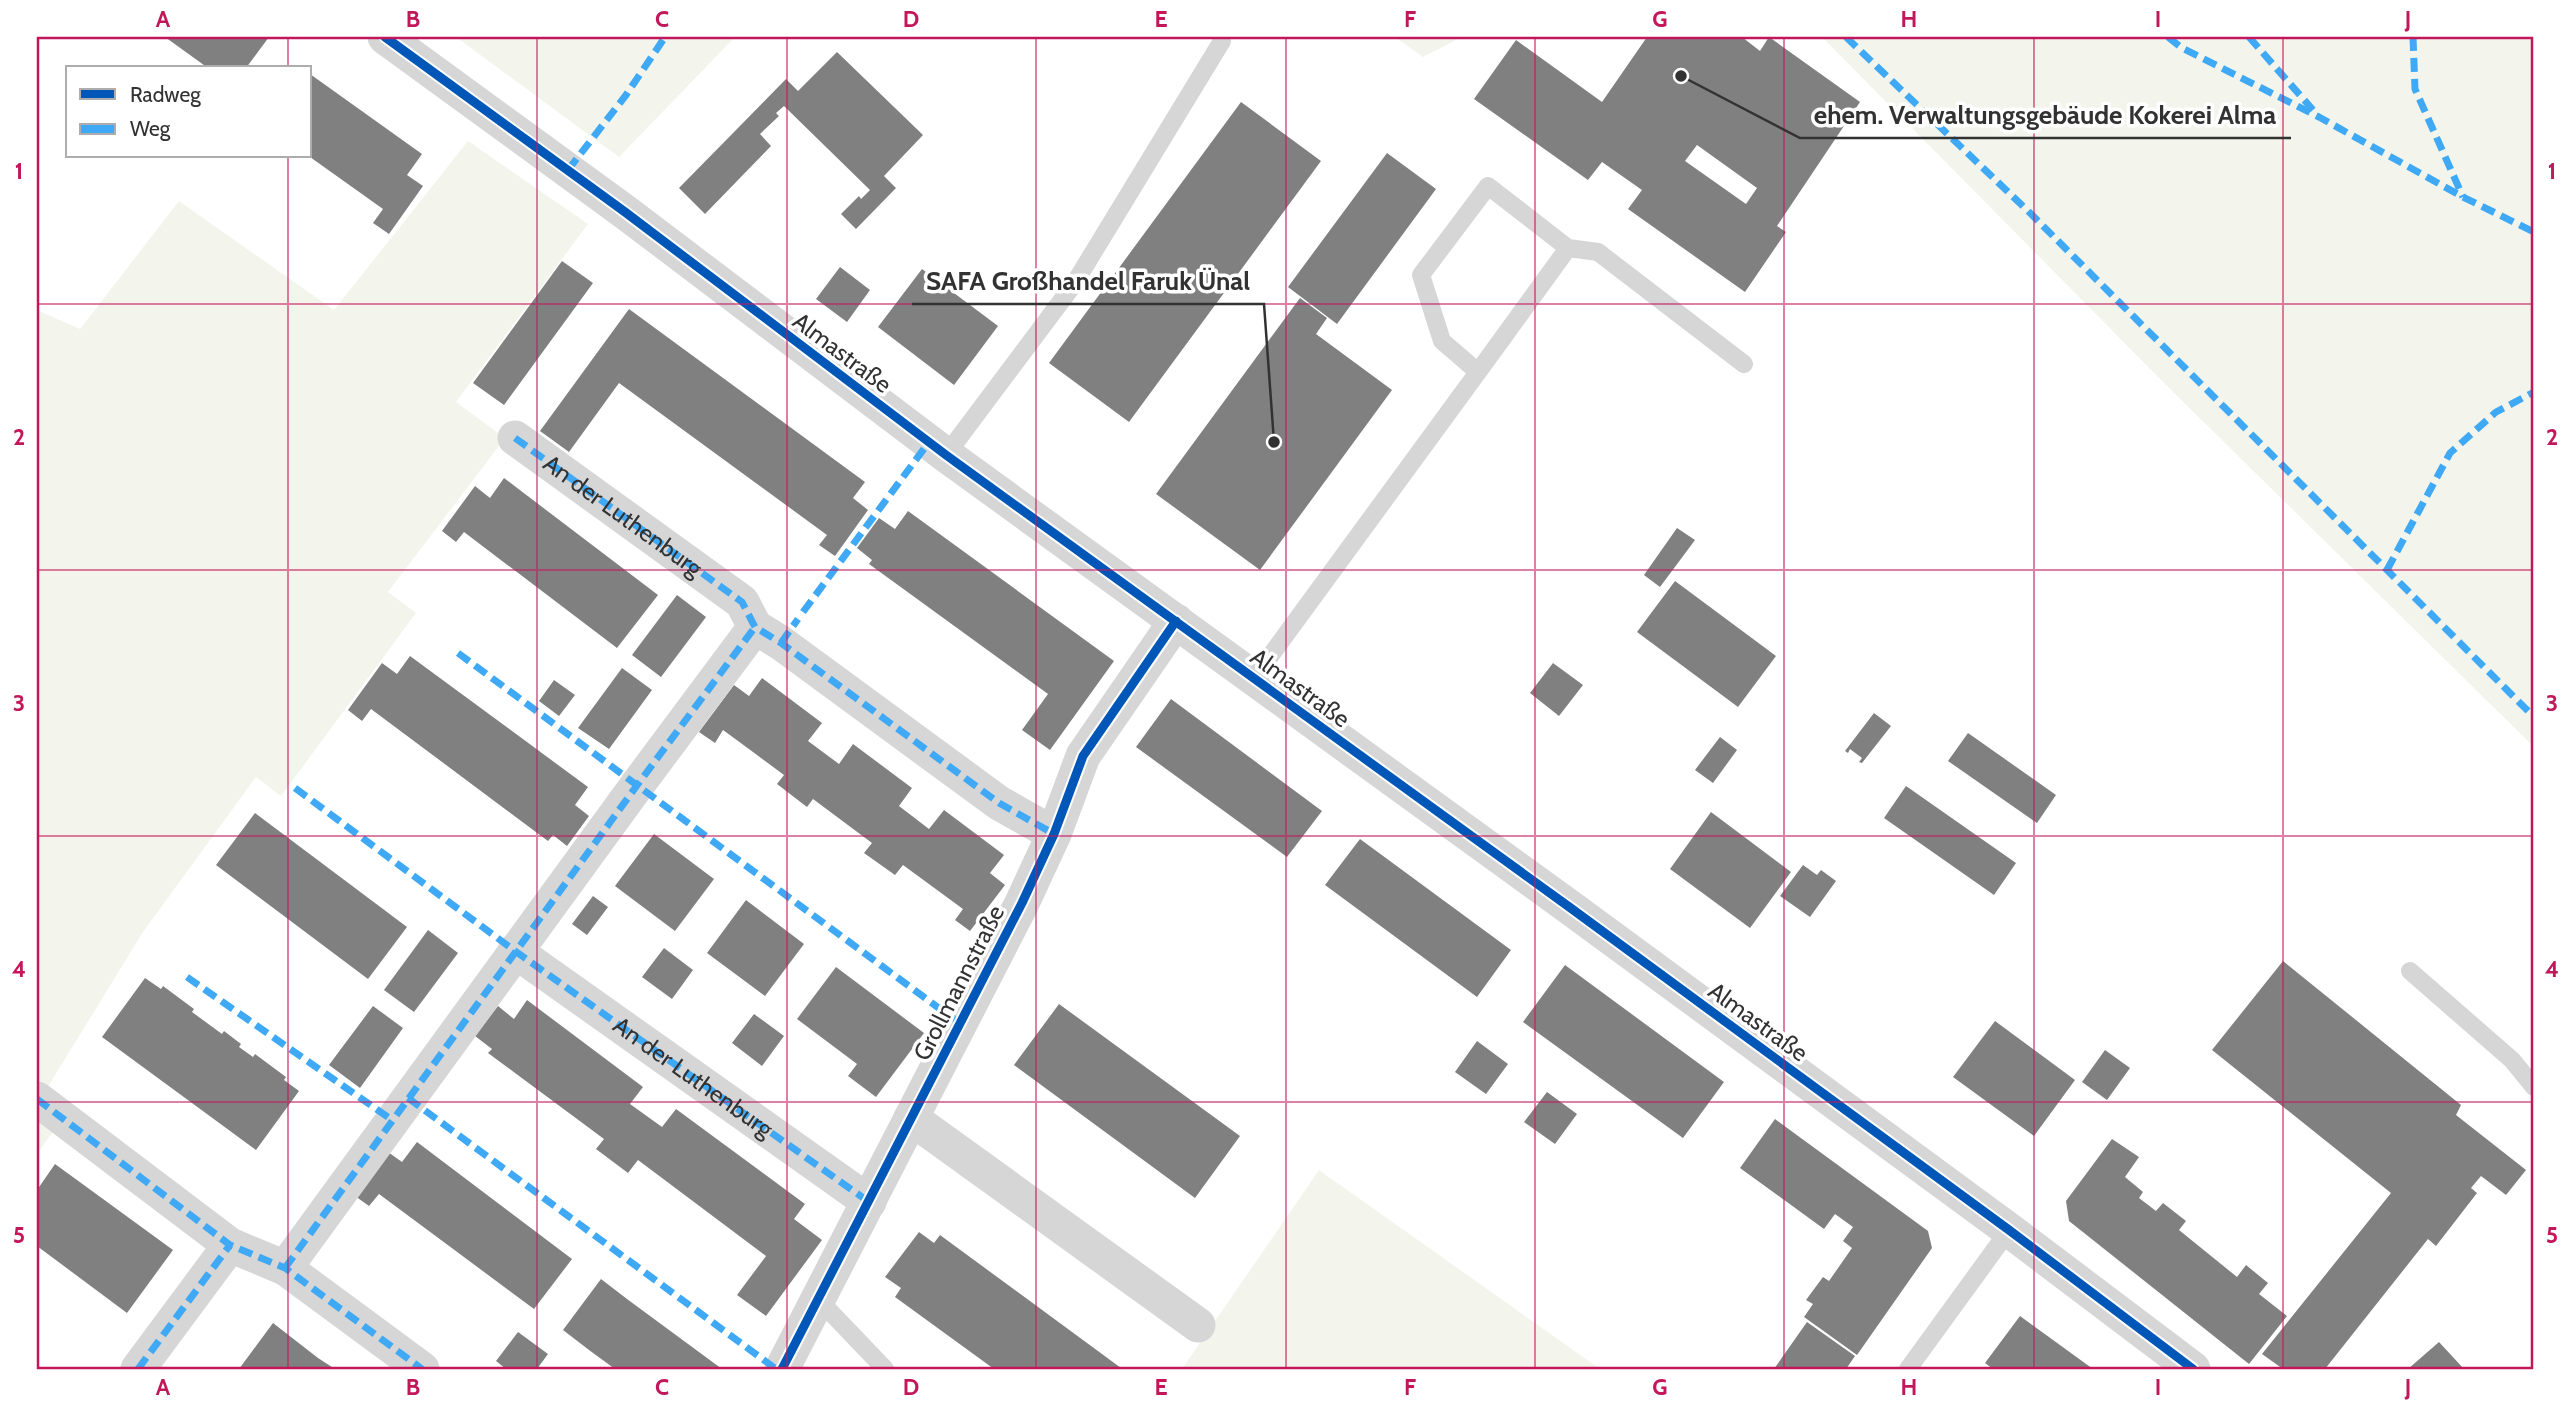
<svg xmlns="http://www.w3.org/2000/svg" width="2571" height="1406" font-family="Cabin,sans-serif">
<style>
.green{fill:#f3f5ec}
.building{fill:#808080;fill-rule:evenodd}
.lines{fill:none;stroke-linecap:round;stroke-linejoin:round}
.lane{stroke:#d6d6d6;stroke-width:18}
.street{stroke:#d6d6d6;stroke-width:35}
.quiet{stroke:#3fa9f5;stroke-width:7;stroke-dasharray:14 7;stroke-linecap:butt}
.cycleway-casing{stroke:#fff;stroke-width:13}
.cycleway{stroke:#0057b8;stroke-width:9}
.grid{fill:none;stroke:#c2185b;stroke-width:2;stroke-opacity:0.55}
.labels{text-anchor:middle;stroke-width:7;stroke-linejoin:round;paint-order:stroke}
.street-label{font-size:24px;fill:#323232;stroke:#fff}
.leader{fill:none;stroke:#323232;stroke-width:2.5}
.callout-dot{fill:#323232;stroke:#fff;stroke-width:2.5}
.callout-label{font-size:26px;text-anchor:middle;font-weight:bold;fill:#323232;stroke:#fff;stroke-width:7;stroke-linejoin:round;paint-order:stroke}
.neatline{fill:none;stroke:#c2185b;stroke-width:2.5}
.grid-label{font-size:23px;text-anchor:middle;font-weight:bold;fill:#c2185b}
</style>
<rect width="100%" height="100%" fill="#fff"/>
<!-- green -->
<path class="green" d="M456 37H735L619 157Z
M1395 37H1462L1423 57Z
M1822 37H2534V747L2167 386Z
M468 141 588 224 456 402 505 438 388 592 416 613 281 796 256 777 143 932 49 1085 55 1129 37 1154V310L80 329 179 201 334 310Z
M1319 1170 1600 1369H1182Z"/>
<!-- building -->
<path class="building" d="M165 37H269L246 68H208Z
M1647 37H1742L1760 51 1769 37 1860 102 1777 226 1786 232 1745 292 1628 209 1642 190 1602 162 1588 180 1474 99 1516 40 1602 102ZM1697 145 1757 188 1746 204 1685 161Z
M837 52 923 135 884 176 896 188 856 229 841 214 859 196 861 199 870 190 784 106 776 113 779 116 760 134 771 146 705 214 679 188 786 79 798 91Z
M310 74 422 154 407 175 423 186 389 234 373 223 383 209 310 157Z
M1241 102 1321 161 1129 422 1049 363Z
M1387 153 1436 189 1337 324 1288 287Z
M562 261 593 283 504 405 473 383Z
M840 267 870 290 847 322 816 299Z
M922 269 998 326 954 385 878 327Z
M1300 298 1327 318 1316 334 1392 390 1260 570 1156 494Z
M629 309 865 482 853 498 868 510 835 556 819 545 827 535 619 383 569 452 540 431Z
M504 478 658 595 617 648 464 532 456 542 442 531 475 486 490 498Z
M908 511 1114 661 1050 750 1022 730 1048 694 869 564 872 560 857 548 879 518 895 529Z
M1677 528 1695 540 1660 587 1644 575Z
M1675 581 1776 656 1738 707 1637 632Z
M677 595 706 617 661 677 632 655Z
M410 656 588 787 575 805 589 816 567 846 553 835 548 841 371 709 362 721 348 710 382 663 397 674Z
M1553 663 1583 685 1559 716 1530 693Z
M622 668 652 690 609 749 578 728Z
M762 678 822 723 808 741 839 764 853 744 912 788 899 806 929 829 944 810 1004 855 990 873 1005 885 970 931 955 920 963 909 903 865 895 875 864 853 872 843 813 799 807 807 777 784 784 775 753 752 723 730 715 743 699 732 734 685 749 696Z
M554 680 575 695 559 716 539 701Z
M1171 699 1322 811 1287 857 1136 747Z
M1874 713 1891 726 1862 763 1859 762 1862 758 1850 749 1848 753 1845 751Z
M1968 733 2056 795 2037 823 1948 761Z
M1720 737 1737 750 1713 783 1695 770Z
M1906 786 2016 863 1994 895 1884 818Z
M1711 812 1791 872 1750 928 1670 869Z
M255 813 407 927 368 979 216 865Z
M654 834 714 879 675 931 615 886Z
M1360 839 1511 950 1477 997 1325 885Z
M1803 865 1817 875 1821 870 1836 881 1810 917 1780 896Z
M593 896 608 907 587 935 572 924Z
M746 900 804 944 765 996 707 953Z
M428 930 458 953 414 1012 384 990Z
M664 948 693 970 672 999 642 977Z
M2283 961 2461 1105 2456 1115 2526 1170 2506 1195 2481 1176 2471 1188 2477 1193 2436 1246 2428 1239 2325 1369H2283L2262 1354 2391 1193 2212 1050Z
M1565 965 1724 1082 1683 1138 1523 1022Z
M836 967 924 1033 876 1097 848 1076 857 1064 797 1019Z
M145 978 161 989 163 986 194 1009 192 1012 222 1034 224 1031 241 1044 239 1047 253 1057 255 1054 286 1077 284 1080 299 1091 256 1150 102 1037Z
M527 1000 643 1087 630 1104 662 1127 676 1109 805 1204 794 1219 822 1240 766 1316 737 1295 766 1256 638 1160 628 1173 596 1149 604 1139 488 1053 492 1049 475 1036 498 1006 514 1019Z
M1059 1004 1240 1136 1195 1198 1014 1065Z
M373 1006 403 1028 360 1088 329 1065Z
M754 1014 784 1036 762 1066 732 1043Z
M1995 1021 2075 1080 2034 1136 1953 1077Z
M1477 1041 1508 1064 1486 1094 1455 1072Z
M2105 1050 2130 1068 2107 1100 2082 1082Z
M1547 1092 1577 1114 1555 1144 1524 1122Z
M1775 1119 1928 1231 1932 1248 1857 1355 1804 1317 1813 1304 1806 1300 1823 1277 1829 1281 1852 1248 1843 1241 1853 1227 1835 1214 1824 1229 1740 1168Z
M2112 1139 2139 1157 2125 1177 2143 1192 2139 1198 2156 1211 2163 1203 2186 1221 2179 1230 2237 1277 2246 1265 2268 1283 2259 1294 2287 1316 2249 1364 2069 1221 2066 1201Z
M417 1142 572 1259 534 1309 379 1194 369 1206 355 1196 388 1152 402 1162Z
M55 1164 173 1250 127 1313 37 1246V1190Z
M919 1232 934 1243 940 1235 1121 1368 994 1369 895 1297 901 1288 885 1277Z
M601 1279 627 1299 722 1369H615L589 1350 563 1330Z
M2020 1316 2093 1369H1993L1985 1363Z
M1807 1322 1855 1356 1846 1369H1774Z
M273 1323 318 1358 335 1369H239Z
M518 1332 548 1354 537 1369H506L496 1361Z
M2439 1342 2464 1369H2408Z"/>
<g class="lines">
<!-- lane -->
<path class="lane" d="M1568 248 1598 252 1744 364
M946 455 1074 284 1222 41
M1254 678 1478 372 1442 341 1421 275 1488 186 1568 248 1478 372
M2410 971 2512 1060 2534 1087
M819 1300 885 1369
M1908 1369 2009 1230"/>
<!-- street -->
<g class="street">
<path d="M385 37 625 212 946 455 1572 909 2009 1230 2193 1369"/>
<path id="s1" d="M515 438 742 602 755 627 781 643 999 803 1054 834"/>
<path d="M515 951 869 1202"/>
<path d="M37 1099 230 1245 285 1268 422 1369"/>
<path d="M911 1118 1198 1325"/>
<path d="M285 1268 638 784 755 627"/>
<path d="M138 1369 230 1245"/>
<path d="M782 1369 1022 903 1054 834 1083 756 1176 621"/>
</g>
<!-- quiet -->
<g class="quiet">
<path d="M1846 37 2028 211 2534 717"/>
<path d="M2168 37 2182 48 2319 117 2463 197 2534 232"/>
<path d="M2249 37 2313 110"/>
<path d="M2413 37 2415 89 2463 197"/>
<path d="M568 170 626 95 665 37"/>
<path d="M515 438 742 602 755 627 781 643 999 803 1054 834"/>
<path d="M2387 570 2450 453 2496 412 2534 392"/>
<path d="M803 612 929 442"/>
<path d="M781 643 798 619"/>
<path d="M458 653 959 1023"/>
<path id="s2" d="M295 788 515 951 869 1202"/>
<path d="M187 977 392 1120"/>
<path d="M408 1098 776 1369"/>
<path d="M37 1099 230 1245 285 1268 422 1369"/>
<path d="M285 1268 638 784 755 627"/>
<path d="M138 1369 230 1245"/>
</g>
<!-- cycleway casing -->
<g class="cycleway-casing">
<path id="cycleway" d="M385 37 625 212 946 455 1572 909 2009 1230 2193 1369
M782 1369 1022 903 1054 834 1083 756 1176 621"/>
</g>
<!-- cycleway -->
<use href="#cycleway" class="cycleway"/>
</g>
<!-- grid -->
<path class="grid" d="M288 37V68M537 37V1369M787 37V1369M1036 37V1369M1286 37V1369M1535 37V1369M1784 37V1369M2034 37V1369M2283 37V1369M288 156V1369M37 304H2534M37 570H2534M37 836H2534M37 1102H2534"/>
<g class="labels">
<!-- street labels -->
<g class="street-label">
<text transform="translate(842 353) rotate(37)" y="8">Almastraße</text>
<text dy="8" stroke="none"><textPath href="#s1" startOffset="133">An der Luthenburg</textPath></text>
<text transform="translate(1300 688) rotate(36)" y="8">Almastraße</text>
<text transform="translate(959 983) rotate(-63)" y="8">Grollmannstraße</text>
<text transform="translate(1758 1022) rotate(36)" y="8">Almastraße</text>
<text dy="8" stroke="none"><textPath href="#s2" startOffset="492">An der Luthenburg</textPath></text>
</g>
</g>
<!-- callouts -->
<path class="leader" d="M1681 76L1800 138H2291M1274 442L1264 304H912"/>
<g class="callout-dot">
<circle cx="1681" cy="76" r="7"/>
<circle cx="1274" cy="442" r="7"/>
</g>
<g class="callout-label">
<text x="2045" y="124">ehem. Verwaltungsgebäude Kokerei Alma</text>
<text x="1088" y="290">SAFA Großhandel Faruk Ünal</text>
</g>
<!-- border -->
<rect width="2571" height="1406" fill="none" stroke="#ffffff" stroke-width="77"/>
<!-- legend -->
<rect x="66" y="66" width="245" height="91" fill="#ffffff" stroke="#adadad" stroke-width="2"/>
<rect x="80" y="89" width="35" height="10" fill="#0057b8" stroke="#adadad" stroke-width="2"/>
<text x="130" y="102" font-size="21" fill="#323232">Radweg</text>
<rect x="80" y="124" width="35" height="10" fill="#3fa9f5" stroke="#adadad" stroke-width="2"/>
<text x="130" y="136" font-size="21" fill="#323232">Weg</text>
<rect x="38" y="38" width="2494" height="1330" class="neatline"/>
<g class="grid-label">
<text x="163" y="27">A</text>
<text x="413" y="27">B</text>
<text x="662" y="27">C</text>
<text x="911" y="27">D</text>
<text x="1161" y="27">E</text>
<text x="1410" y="27">F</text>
<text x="1660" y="27">G</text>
<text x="1909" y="27">H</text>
<text x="2158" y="27">I</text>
<text x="2408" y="27">J</text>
<text x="19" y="179">1</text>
<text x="2552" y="179">1</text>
<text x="19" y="445">2</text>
<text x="2552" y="445">2</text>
<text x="19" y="711">3</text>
<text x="2552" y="711">3</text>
<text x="19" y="977">4</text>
<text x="2552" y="977">4</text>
<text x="19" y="1243">5</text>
<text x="2552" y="1243">5</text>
<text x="163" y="1395">A</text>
<text x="413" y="1395">B</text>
<text x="662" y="1395">C</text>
<text x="911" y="1395">D</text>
<text x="1161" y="1395">E</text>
<text x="1410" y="1395">F</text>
<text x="1660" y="1395">G</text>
<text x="1909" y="1395">H</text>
<text x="2158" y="1395">I</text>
<text x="2408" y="1395">J</text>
</g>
</svg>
